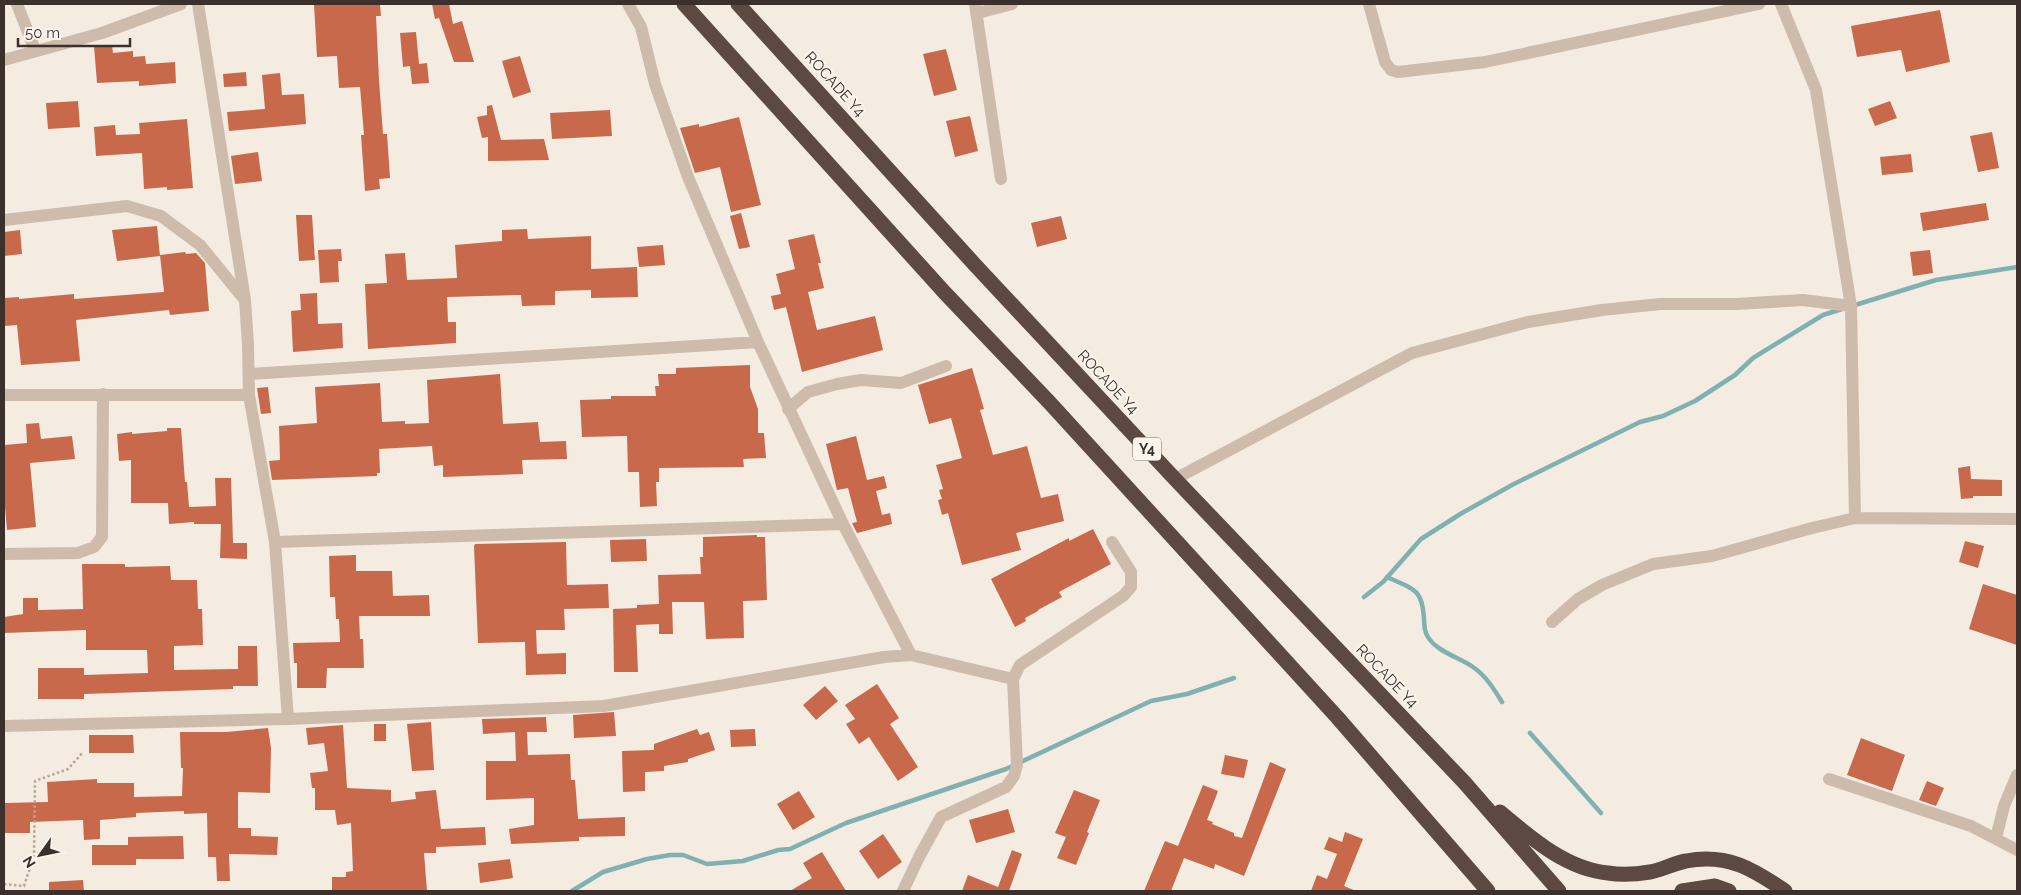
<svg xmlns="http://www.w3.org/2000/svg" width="2021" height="895" font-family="Raleway,sans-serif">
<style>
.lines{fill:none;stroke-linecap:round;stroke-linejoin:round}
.stream{stroke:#7fb0b2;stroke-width:4.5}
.building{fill:#c8694b}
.path{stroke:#b9a596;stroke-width:2.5;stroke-dasharray:2.5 2.5;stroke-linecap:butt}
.street{stroke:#cdbbac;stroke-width:12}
.highway{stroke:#5c4a42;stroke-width:15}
.labels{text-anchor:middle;stroke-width:4;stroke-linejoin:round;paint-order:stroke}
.shield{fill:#fbf5ee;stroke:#756b66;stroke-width:1}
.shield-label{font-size:14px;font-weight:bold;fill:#3b302b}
.street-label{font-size:15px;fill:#3b302b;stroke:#fbf5ee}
</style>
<rect width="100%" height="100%" fill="#f4ebe1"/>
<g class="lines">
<!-- stream -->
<path class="stream" d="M1852 306 1936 280 2017 267
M1387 577C1413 589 1422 588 1424 618 1424 624 1425 633 1428 637 1436 651 1460 658 1473 667 1486 676 1494 689 1502 702
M1364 597 1383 582 1421 539 1462 513 1512 485 1640 422 1663 416 1695 401 1735 375 1753 358 1823 315 1842 309
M1530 733 1601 813
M572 891 603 872 647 859 670 855H683L707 864 743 861 778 850 790 849 846 823 1006 769 1151 701 1187 694 1234 678"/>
</g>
<!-- building -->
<path class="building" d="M314 4H380L381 16H376L379 80 383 134H387L390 178 379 179 380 189 365 191 361 135H364L360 87 339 88 337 56 317 57Z
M432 4H449L453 24 462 21 474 62H454L439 18 435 19Z
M1940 10 1950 62 1906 72 1901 50 1857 57 1851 26Z
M416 32 419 64 427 63 429 83 412 84 410 66 403 67 400 33Z
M112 45 113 53 133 51V57L145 56 146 64 175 62 176 83 139 86V81L97 83 94 46Z
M946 49 957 90 934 96 923 54Z
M520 56 531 92 513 98 502 61Z
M246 72 247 86 224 87 223 74Z
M280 73 282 95 304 94 306 124 229 131 227 112 265 109 262 75Z
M78 101 80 127 48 129 46 103Z
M1890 101 1897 118 1875 126 1868 109Z
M492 105 501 140 544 139 549 160 488 161V137L482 138 477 117 487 115V106Z
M610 110 612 136 552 139 550 113Z
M970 116 978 151 955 157 946 121Z
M739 117 761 205 731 212 720 167 695 173 680 128 699 124V127Z
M187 119 193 188 167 190V187L144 189 142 153 96 156 94 127 115 125 116 135 140 134 139 123Z
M1992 132 1999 168 1978 172 1970 136Z
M258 152 262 181 235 184 231 156Z
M1911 154 1913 172 1882 175 1880 157Z
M1986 203 1989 220 1923 231 1920 213Z
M741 213 750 247 739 249 730 216Z
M296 215H312L315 260 299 261Z
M1061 216 1067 239 1037 247 1031 223Z
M157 226 160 256 117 261 112 230Z
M527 229 528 239 591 236V269L637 267 638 297 591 298V290L555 291V305L522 306 521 295 447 297 448 322H456V343L368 349 365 284 387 283 385 254 405 253 407 280 457 278 455 245 502 241V230Z
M20 230 22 254 4 256V232Z
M814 234 821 263H818L824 288 808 292 817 330 875 316 883 350 802 372 786 307 774 310 771 296 781 294 776 274 795 269 788 240Z
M663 245 665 265 639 267 637 247Z
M341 249 342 261H338L339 282 320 283 318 250Z
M1930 250 1933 273 1913 276 1910 252Z
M185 252 186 254 196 253 205 263 209 311 170 315 169 310 76 320 80 361 21 365 17 325 4 326V298L19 297V299L74 294V299L164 292 160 255Z
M317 293 318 324 342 323 343 348 293 352 291 311 301 310 300 294Z
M750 365V387L758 409V433H764L766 458 743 459 744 467 659 468V482H656L657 506 640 507 639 472H628L627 436 582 437 580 400 611 399V396H656L655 386H659L658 374H676V368Z
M972 368 984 409 980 410 993 455 1027 446 1041 498 1058 494 1064 521 1016 533 1021 550 962 565 948 513 942 515 938 500 942 499 939 490 943 489 936 465 962 458 951 418 929 424 918 385Z
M500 374 503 424 538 422 540 442 566 441 567 459 522 460 523 474 443 477V465L434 466 432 446 379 449 380 473H377V476L272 480 269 461 280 460 279 426 317 423 315 387 380 383 382 422 405 421V424L429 423 427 380Z
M268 387 271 413 261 414 257 388Z
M39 423 41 439 72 436 75 459 30 463 36 527 7 530 4 495V445L27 443 26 424Z
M167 428H181L185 482H187L189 507 216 506 215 478H231L233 543H247V559L220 558 221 524H194V522L169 524 168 503H131V460L119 461 117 434 132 432V434L167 431Z
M856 436 867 480 884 476 887 488 876 491 882 515 890 513 892 524 857 533 852 523 857 522 848 488 837 490 826 444Z
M1970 466 1971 479 2002 480V496H1973V498L1961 499 1958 468Z
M1093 529 1111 564 1059 592 1062 597 1038 610V611L1025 618 1026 621 1015 627 991 579 1069 538V541Z
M757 535V537H765L767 600 743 601 744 638 706 639 704 602H672L673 634H659V624L636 625 638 672H614L613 609 637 608V605L659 604 658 575 701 574 700 557H703V537Z
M646 539 647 561 611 562 610 540Z
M1965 541 1984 546 1978 568 1959 562Z
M566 542 567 585 608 584 609 608 564 609 565 630H536L537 654 566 653V674L526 675 525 642 478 643 474 546 475 544Z
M356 555V571H392L393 596 429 595 430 616H359L360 639H363L364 668H327L326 688H297V663H294L293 643 340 642 339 619H336L335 597H330L329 556Z
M82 564H125V567L170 566 171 580H197L198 609H202L203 645 174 646V670L238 669V646H257L258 686H233V689L84 694V699H38V668H84V675L148 673 147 650H86V630L4 633V617L23 614V598H38V610L83 609Z
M1983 584 2017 595V645L1969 629Z
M877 684 899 718 890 724 918 767 898 781 869 737 859 744 846 724 855 719 845 705Z
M825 686 838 701 816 720 803 705Z
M614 712 616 736 574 738 573 715Z
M546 717 547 732H527L528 755 570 754 571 780H575L578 819 625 817V836L579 837V841L511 844 509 829 534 825V798L486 800V761H516L515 732 483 734 482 719Z
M431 722 434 770 412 771 407 724Z
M374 724H386V741H374Z
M343 725 347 788 391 790V802L416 799 415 792 436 790 441 829 485 827 486 845 436 847V853H424L427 891H332V877H346V872L353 871 351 823 337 825 335 810H315V788H312L310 773 328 771 324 743 308 745 306 728Z
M268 728 271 748 270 793 238 792V828H251V836L278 837 277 855 229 854 230 881H217L216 857H208L207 813 184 814V811L136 813V817L100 820V839L84 840 83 820 30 822V833H4V803L48 802 47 782 97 779V783H134V797L182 796 183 768H181L180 732H226Z
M697 729 700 735 709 732 715 750 688 759V762L664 766V771L645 772V791L623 792 622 751 654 750V744Z
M755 729 756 746 731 747 730 730Z
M89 735H133L134 753H89Z
M1861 738 1905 755 1892 791 1847 775Z
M1225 755 1248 760 1244 778 1221 774Z
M1270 762 1286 769 1244 876 1215 864 1214 869 1184 858 1171 891H1144L1165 841 1178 846 1203 785 1218 791 1207 820 1213 822 1212 824 1234 833V836L1242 838Z
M1927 781 1944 788 1936 806 1919 800Z
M1074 790 1100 800 1087 832 1089 833 1076 865 1057 858 1066 837 1055 833Z
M799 791 815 817 793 830 777 804Z
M1008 809 1015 832 976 843 969 820Z
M1345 832 1363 839 1344 886 1356 891H1311L1317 875 1327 879 1337 854 1324 849 1329 837 1342 842Z
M883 834 902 862 878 879 859 851Z
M183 836 184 859H136V865H92V845H128V837Z
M1012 850 1022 854 1009 891H962L968 875 998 887Z
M822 852 846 891H790L812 878 803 863Z
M510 859 513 878 480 883 478 863Z
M83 880 84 891H49V882Z"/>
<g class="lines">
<!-- path -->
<path class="path" d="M4 884 24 886 34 855 35 781 68 769 83 752"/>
<!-- street -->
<path class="street" d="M17 4 35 50
M198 4 245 300 248 344 249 395 275 542 288 719
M628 4 641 27 655 84 688 177 758 342 843 524 911 655
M975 4 1001 179
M1369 4 1385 62 1391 70 1398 72 1485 62 1759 4
M1781 4 1816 90 1851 306 1855 518
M978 13 1012 4
M4 60 102 33 181 4
M4 220 127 206 161 216 200 245 244 299
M249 374 758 342
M4 395H249
M788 409 808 392 837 384 861 380 901 383 946 366
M1175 479 1412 353 1528 322 1602 310 1660 304H1736L1803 300 1851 306
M275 542 843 524
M4 554 78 553 94 547 102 537 103 394
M1552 622 1578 599 1602 585 1653 564 1712 556 1812 528 1855 518 2017 519
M4 726 288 719 604 706 884 657 911 655 1013 679
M1829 779 1971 826 2017 850
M1996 838 2004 806 2017 775
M903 891 919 857 941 817 1006 787 1014 776 1017 765 1013 679 1020 665 1123 596 1131 587V572L1112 542"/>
<!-- highway -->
<path class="highway" d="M684 4 945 293 1049 402 1337 717 1488 891
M738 4 976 266 1175 479 1464 782 1559 891
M1500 812C1531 838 1566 869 1608 873 1620 875 1638 874 1650 872 1662 870 1674 863 1686 861 1727 853 1753 869 1785 891
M1682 891 1715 886 1729 891"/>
</g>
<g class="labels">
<!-- shield labels -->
<rect class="shield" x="1133" y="437.5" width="28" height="23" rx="4"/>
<g class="shield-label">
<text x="1147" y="454">Y4</text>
</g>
<!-- street labels -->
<g class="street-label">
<text transform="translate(835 84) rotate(48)" y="5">ROCADE Y4</text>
<text transform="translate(1108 382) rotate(47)" y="5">ROCADE Y4</text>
<text transform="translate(1387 676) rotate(46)" y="5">ROCADE Y4</text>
</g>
</g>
<!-- border -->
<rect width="2021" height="895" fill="none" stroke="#3b302b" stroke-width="10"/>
<!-- north arrow -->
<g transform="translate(40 855) rotate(237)" stroke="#fbf5ee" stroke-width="4" paint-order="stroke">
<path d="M0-4L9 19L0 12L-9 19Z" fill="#3b302b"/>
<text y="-8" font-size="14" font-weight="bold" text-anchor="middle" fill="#3b302b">N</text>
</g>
<!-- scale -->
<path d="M18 38v8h112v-8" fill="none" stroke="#3b302b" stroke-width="2.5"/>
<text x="25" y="38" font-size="15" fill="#3b302b" stroke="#fbf5ee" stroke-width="4" paint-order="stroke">50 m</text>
</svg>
